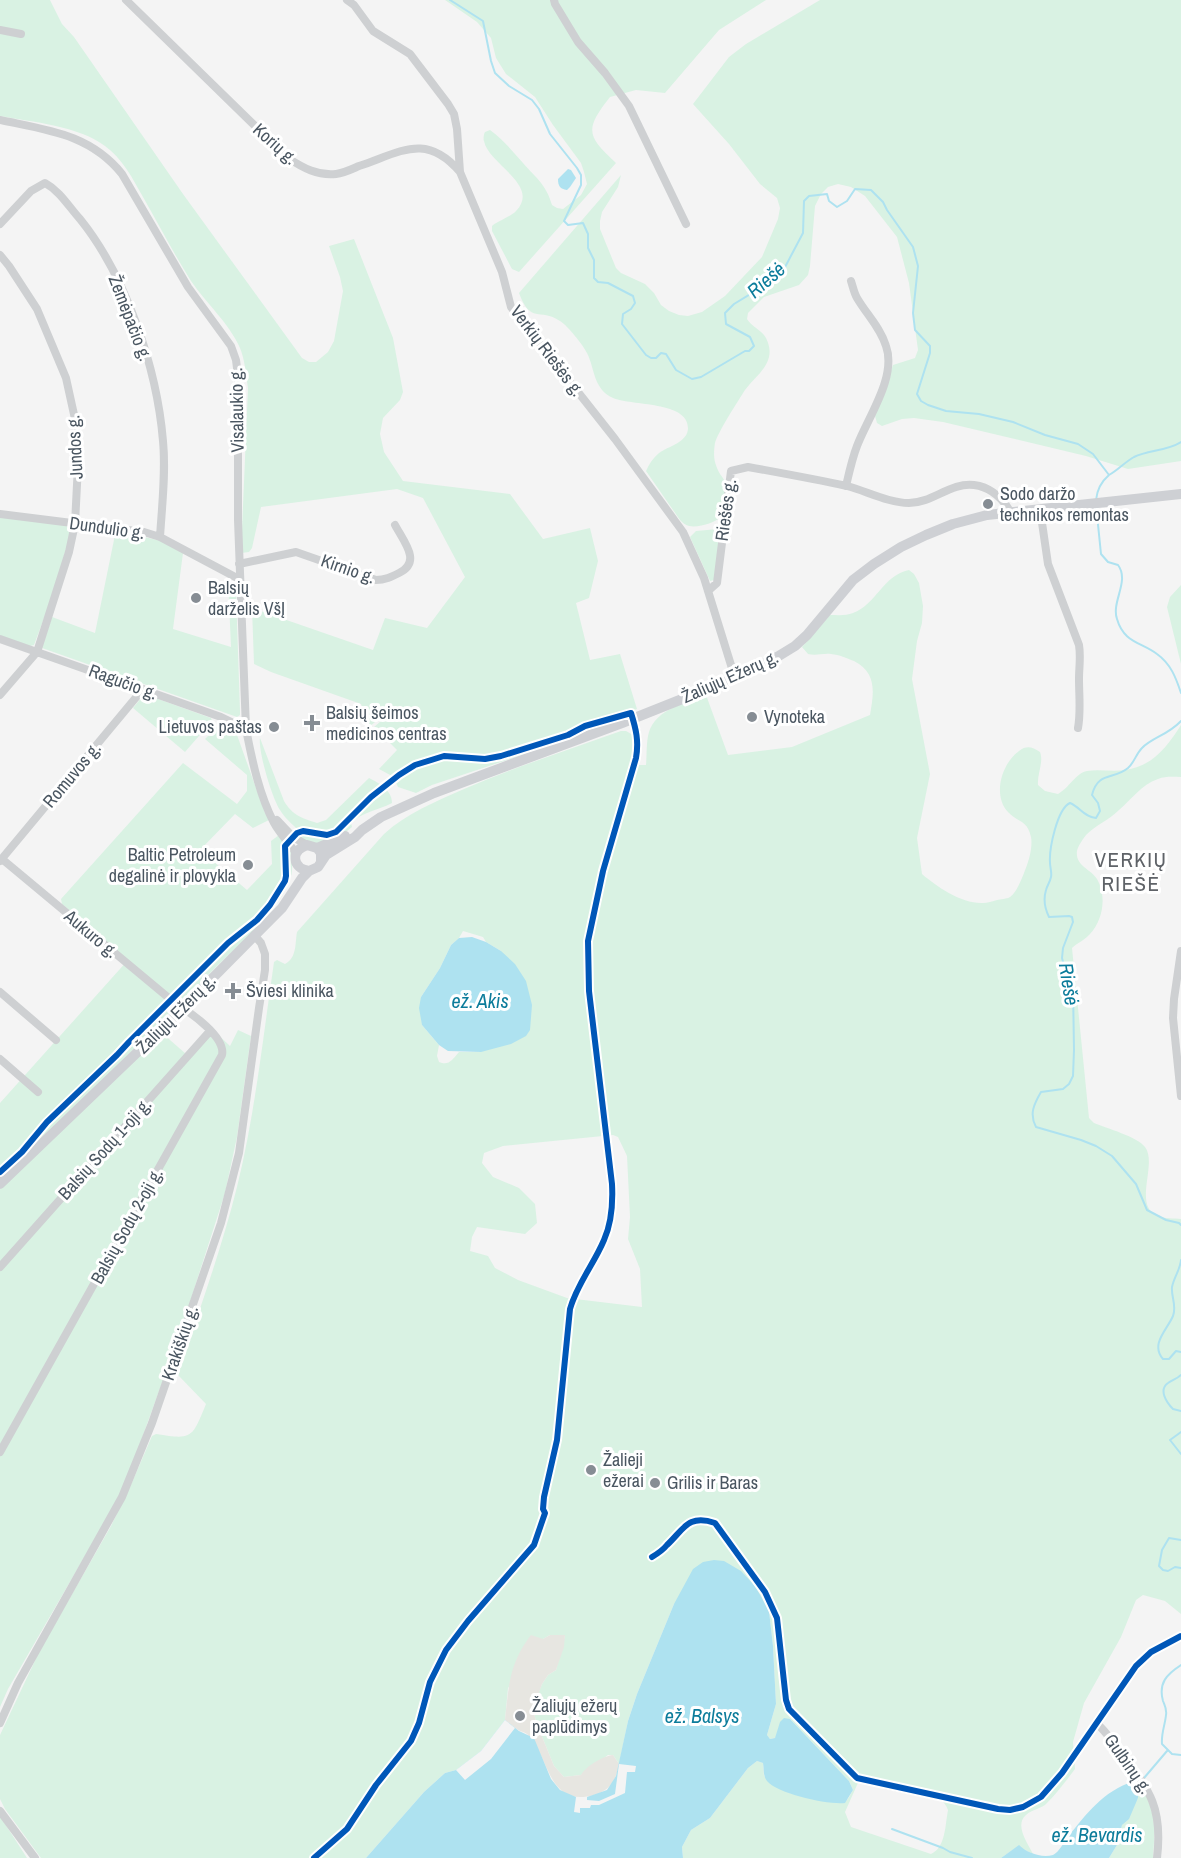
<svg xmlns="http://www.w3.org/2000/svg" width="1181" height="1858" font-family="'Archivo Narrow',sans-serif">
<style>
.green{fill:#d9f2e3;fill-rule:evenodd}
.sand{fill:#e7e6e1}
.water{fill:#aee2f0}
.pier{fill:#f4f4f4}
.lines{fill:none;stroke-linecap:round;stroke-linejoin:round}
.stream{stroke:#aee2f0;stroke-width:2}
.minor{stroke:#ced0d2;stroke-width:8}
.secondary{stroke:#ced0d4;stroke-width:10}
.cycleway-casing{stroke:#fff;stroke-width:10}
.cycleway{stroke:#0057b8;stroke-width:6}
.poi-dot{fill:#868d94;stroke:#fff;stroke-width:2}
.labels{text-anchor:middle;stroke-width:6;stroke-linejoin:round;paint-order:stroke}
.street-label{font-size:18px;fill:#4a5661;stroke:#fff}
.poi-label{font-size:18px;fill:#4a5661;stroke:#fff;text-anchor:start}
.water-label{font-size:20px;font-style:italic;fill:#0c7c9b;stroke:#fff}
.quarter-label{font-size:21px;letter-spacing:1.5px;fill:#5f6368;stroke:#fff}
</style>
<rect width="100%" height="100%" fill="#f4f4f4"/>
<!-- green -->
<path class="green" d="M0 0H50L62 24 74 37 183 194 302 358 309 362H316L328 352 334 341 343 291 340 277 329 246 354 239 393 338 403 392 400 400 383 418 380 434 384 452 403 481 510 494 543 539 590 528 598 561 589 598 576 603 590 660 620 654 637 709 591 723 564 741 432 785 416 793 398 787 396 783 397 779 415 768 437 760 433 756 412 763 392 776 379 769 397 750 374 727 388 715 387 712 369 727 361 704 271 672 254 664 252 608 373 650 385 618 427 628 465 577 423 498 397 489 261 507 252 548 249 552 241 553 248 388C246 375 245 360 240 348 229 323 206 303 191 281 174 254 159 225 143 197 133 179 122 158 105 146 79 126 32 122 0 116Z
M445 0H766L719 30 665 93 636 90 610 97C584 130 587 136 616 163L519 272 512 269 492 231V226C498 221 512 216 516 211 541 185 488 164 484 141 483 140 484 133 485 132L490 130C503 139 512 151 523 163 536 178 546 184 552 205L557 208 563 209 581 195 587 184 584 172 581 163 553 125 535 97 506 74 496 58 491 38 477 22Z
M820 0H1181V461L1128 469 1086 456 943 422 914 418 902 419 882 426 877 423 875 416 893 365 915 358 918 350 909 283 897 237 865 196 851 187 838 184 828 187 821 194 815 206 810 266 808 275 799 285 764 297 748 313 747 319C753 328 762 330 766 338 778 362 757 374 745 390 738 401 718 432 715 443 713 456 714 463 720 474 722 477 724 479 725 482 727 491 723 506 722 515 717 523 698 528 689 526 685 525 683 523 680 520L646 471C649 464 653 458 659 453 669 446 688 442 688 428 688 401 632 406 613 398 593 389 595 369 587 353 583 345 568 326 560 321 539 307 531 325 519 293L621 175 618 187 602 212 600 221V229L616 268 621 273 645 284 654 293 661 305 669 311 679 315 688 316 702 312 725 296 762 257 778 219 780 208 777 198 760 184 729 144 693 104 729 57 746 44Z
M0 516 64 525 68 527 70 535 53 594 34 645 30 646 0 636Z
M718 529 720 534 714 580 710 581 690 537 696 531Z
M116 530 161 541 183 553 173 629 231 647 228 579 236 592 240 711V715L237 717 42 648 52 617 95 633Z
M909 570 914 574 919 583 923 606 922 623 917 641 912 679 930 774 917 838 922 874C937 887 962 904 983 903 987 903 993 901 997 900 1000 899 1007 899 1010 897 1017 892 1021 880 1024 873 1028 863 1033 849 1031 837 1027 819 1018 823 1008 812 992 795 1002 763 1019 751 1027 745 1032 747 1040 752 1044 762 1037 774 1038 785L1045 791 1058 794C1069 788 1076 773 1087 771 1099 769 1112 772 1125 770 1153 766 1167 747 1181 725V777C1173 777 1166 776 1158 779 1141 785 1132 799 1119 810 1109 820 1096 825 1086 835 1083 839 1078 846 1077 851 1075 866 1091 869 1097 879 1107 896 1103 920 1090 934 1085 940 1077 943 1072 948L1089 1118 1094 1123C1106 1128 1138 1137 1145 1147 1158 1164 1132 1206 1158 1216 1164 1219 1174 1218 1181 1219V1614L1165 1601 1143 1595 1136 1600 1121 1637 1084 1703 1073 1742 1075 1769C1066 1781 1057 1793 1047 1803 1042 1809 1032 1809 1026 1815 1014 1825 1028 1844 1033 1854L1025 1850 1014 1849 1001 1858H683L682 1847 691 1830 710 1818 748 1768 757 1761 763 1763 764 1776 789 1793 840 1803C848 1802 849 1797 853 1790L849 1781 790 1719 775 1738 770 1739 767 1735 776 1704 773 1646 769 1611 674 1604 637 1694 628 1721 619 1764 613 1755H608L581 1775 564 1777 554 1766 536 1722 534 1712 535 1701 542 1684 548 1675 556 1670 565 1636 550 1635 543 1639 508 1688 505 1720 481 1751 456 1770 445 1773 424 1792 366 1858H41L5 1809 0 1799V1735L40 1650 111 1526 130 1487 152 1436 156 1434C193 1440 192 1438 206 1404L178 1375C198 1313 221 1251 237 1187 255 1114 263 1037 274 962L277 960 285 964C297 958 295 943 297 932L384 834C407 813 435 802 464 789 515 767 568 750 621 731H626L633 735 636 748 631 765H646C647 755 646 742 649 732 656 709 686 703 706 695L728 755 792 747 870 715C874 692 877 673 854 661 846 658 840 655 831 654 823 653 816 656 808 654L802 647 830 615C837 615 846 616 853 613 876 605 883 575 909 570ZM463 931 483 937 486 942 501 951 481 1052H459C452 1060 449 1066 439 1062L437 1056 439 1045 422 1025 421 997 440 968 451 945 459 938ZM613 1135 618 1137 627 1156 630 1217 628 1239 640 1269 642 1307 567 1298 518 1280 495 1268 488 1256 470 1251 472 1237 477 1227 525 1234 537 1223 535 1204 519 1188 493 1177 482 1163 484 1153 503 1146ZM861 1776H866C886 1781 942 1788 948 1810 945 1825 946 1847 931 1854L851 1827 845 1812Z
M1181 585V664L1167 607 1170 597Z
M147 695 211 718 212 721 185 752 133 708 142 697Z
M221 723 229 726 237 735 265 813 269 820 253 828 235 814 200 850 247 890 272 864 271 841 279 835C283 839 288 844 290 849 292 854 293 872 291 876 281 910 241 942 216 967 146 1039 73 1108 0 1177V1103L128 960 62 904 61 899 183 763 237 804 247 791V775L205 739Z
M260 738 284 801C293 816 302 818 317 823L326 820 369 778C379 783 392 790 392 803 379 810 362 812 351 823L352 827C334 842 319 850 296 837V828C291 823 284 817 280 810 272 798 258 751 260 738Z
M211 1028 230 1046 238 1030 251 1036 237 1137 225 1193 180 1333 129 1474 115 1504 8 1689 0 1707V1189L162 1033 186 1054Z
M1138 1790H1144C1156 1817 1155 1829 1153 1858H1109L1117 1845 1122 1825 1138 1798Z
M0 1816 27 1858H0Z"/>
<!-- sand -->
<path class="sand" d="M531 1635 543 1639 550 1635H565L564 1647 556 1670 548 1675 542 1684 536 1701 534 1712 536 1722 554 1766 564 1777 581 1775C586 1766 603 1756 613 1755L619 1764C616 1780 611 1790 594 1795 548 1808 550 1758 528 1735 525 1732 525 1733 520 1731 515 1728 510 1724 505 1720 509 1685 509 1664 531 1635Z"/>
<!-- water -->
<path class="water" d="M568 169 571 170 576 178 570 187 567 190C560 189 558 186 558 179Z
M472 937 486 942 501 951 515 964 526 981 532 1005 530 1030 526 1036 511 1044 481 1052 448 1051 439 1045 422 1025 419 1008 421 997 440 968 451 945 459 938Z
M714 1560 724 1561 741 1571 755 1586 769 1611 773 1646 776 1704 767 1735 770 1739 775 1738 780 1722 784 1718 790 1719 849 1781 853 1790 845 1803C828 1805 778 1794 767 1781 763 1776 764 1769 763 1763L757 1761 748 1768 710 1818 691 1830 682 1847 683 1858H366L424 1792 445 1773 456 1770 481 1751 505 1720 519 1731 534 1738 551 1779 560 1790 576 1797H587L607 1790 616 1776 628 1721 637 1694 674 1604 693 1569 703 1562Z
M1132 1782 1138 1790V1798L1129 1819 1122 1825 1117 1845 1109 1858H1001L1019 1845C1027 1853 1041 1858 1053 1855 1059 1852 1064 1842 1068 1837 1085 1815 1105 1790 1132 1782Z"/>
<!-- pier -->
<path class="pier" d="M505 1720 515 1728 491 1759 465 1780 456 1770 481 1751Z
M619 1764 636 1766 635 1772H627L625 1793 599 1805H591L590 1808H580V1813L574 1812 576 1797H587V1800L599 1801 615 1794Z"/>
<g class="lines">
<!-- stream -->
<path class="stream" d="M450 0 483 21 491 61 495 73 509 86 532 100 539 109 550 134 577 168 581 175V185L564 221 568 225 583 223 588 234V248L594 260V278L598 282 608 283 633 296 635 303 631 309 623 314 622 324 646 355 651 358H656L661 353 666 354 676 370 692 379 701 377 745 351H749L754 346 750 337 726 324 725 313 734 304 775 279 784 269 803 233 804 201 809 196 827 194 829 201 837 207 847 201 855 189 871 190 883 202 887 210 913 247 918 266 913 313 915 330 930 346V353L917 394 921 401 928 405 946 411 979 414 1013 422 1045 435 1078 444 1093 454 1109 475C1102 481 1097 490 1096 500
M1109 475C1118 470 1125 462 1134 457 1148 450 1167 451 1181 442
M1096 505 1101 554 1108 562 1118 565C1130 581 1111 602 1117 619 1124 643 1141 642 1157 654 1171 664 1176 678 1181 693
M1181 721C1168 735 1153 737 1142 748 1136 754 1134 763 1128 768 1114 780 1098 771 1092 795L1098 803 1100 811 1096 818C1084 817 1080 807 1070 803 1057 809 1049 849 1050 863 1050 867 1052 873 1051 877 1050 882 1047 886 1046 890 1043 900 1045 909 1049 917L1069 916 1072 917 1073 922 1063 948 1062 958 1066 973 1073 988 1074 1050 1073 1076 1069 1084 1063 1089 1041 1092C1034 1104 1029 1114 1036 1127L1081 1140 1096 1146 1112 1156 1136 1184 1147 1210 1166 1220 1179 1223 1181 1225
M1181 1260C1180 1270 1174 1277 1172 1287 1171 1297 1177 1306 1173 1316 1167 1330 1150 1344 1163 1359H1169L1176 1351 1181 1352
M1181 1375C1177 1379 1172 1380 1168 1383 1158 1390 1167 1403 1173 1409L1181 1411
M1181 1432 1170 1440 1181 1454
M1181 1540 1169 1538 1162 1550 1159 1566 1163 1570 1168 1571 1175 1567 1181 1568
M1181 1665C1167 1674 1158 1683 1163 1701 1165 1706 1167 1709 1166 1715 1165 1725 1161 1734 1162 1744L1172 1754 1181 1755
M1144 1778 1167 1751
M892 1829 943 1848 950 1852 972 1858"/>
<!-- minor -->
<path class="minor" d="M126 0 288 158C303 168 318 176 336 174 344 173 352 169 359 166 401 152 426 132 460 172
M347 0 354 5 373 31 410 54 448 104 454 114 457 129 460 172 502 272 511 307 615 439 683 532 704 578 735 678
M554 0 555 4 578 42 605 73 629 106 686 224
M0 30 21 34
M0 120C47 130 90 134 122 174L188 287 231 346 236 360 238 376V520L246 729C252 760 259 794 274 823 280 834 289 843 296 853
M0 224 31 191 45 183C60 191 69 207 80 219 126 276 157 368 163 441 166 472 162 505 160 537
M0 255 9 266 37 309 66 378 75 419 78 465 75 524 69 552 37 652 0 695
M846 486C849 473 852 459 857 446 868 417 897 377 886 346 880 327 867 315 857 298 854 293 853 287 851 281
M1040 509 1048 564 1079 645C1081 657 1079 667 1079 679 1079 696 1081 712 1078 728
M0 514 144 532 160 537 239 579
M239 564 296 552 376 580C385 580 391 577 399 573 422 562 404 542 395 525
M708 591 717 583 731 471 748 467C781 473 814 479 847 486 866 491 889 503 909 503 932 503 951 482 974 485 990 487 1002 498 1010 511
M0 639 221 717 246 729
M277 820 293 837 307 845
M0 861 143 689
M1181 951 1174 999 1173 1018 1181 1096
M0 992 56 1040
M0 1059 38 1092
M0 1267 210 1031
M0 1452 222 1055C226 1037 190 1012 176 1004L2 859
M545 1513 543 1509 544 1497 557 1440 570 1309C577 1284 594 1264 604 1240 612 1222 613 1203 612 1184L589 991 588 941 603 871 636 758C639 744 638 732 633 719
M0 1723 18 1683 122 1497 152 1423 221 1223 239 1153 259 1008 265 970V954L261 943 254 935
M1097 1724C1106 1731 1113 1743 1121 1752 1150 1791 1163 1808 1157 1858
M885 1785 998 1809 1010 1810 1023 1807 1041 1797 1062 1773 1136 1666 1151 1652 1181 1636
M0 1811 35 1858"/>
<!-- secondary -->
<path class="secondary" d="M317 848 345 836
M309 871C292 868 290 851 307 845L317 848 321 853V861
M0 1184 170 1021 282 908 302 878 309 871 318 867 326 855 355 837 362 830 381 817 434 793 622 723 735 678 777 657 795 646 807 635 853 580 874 564 901 547 926 535 953 524 987 515 1181 494"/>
<!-- cycleway casing -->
<g class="cycleway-casing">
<path id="cycleway" d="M0 1172 22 1152 47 1122 117 1055 129 1042 228 943 257 920 270 905 285 881 286 876 285 846 297 833 303 831 327 835 336 832 371 797 399 775 415 765 444 756 485 759 501 756 568 735 585 726 631 713C636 729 639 741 636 758L603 871 588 941 589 991 612 1184C613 1203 612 1222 604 1240 594 1264 577 1284 570 1309L557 1440 544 1497 543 1509 545 1513 534 1545 468 1621 446 1650 430 1682 419 1723 411 1741 376 1785 347 1829 314 1858
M652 1557C657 1554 663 1550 667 1545 684 1529 688 1514 715 1523L765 1592 777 1618 786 1700 789 1709 857 1778 998 1809 1010 1810 1023 1807 1041 1797 1062 1773 1136 1666 1151 1652 1181 1636"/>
</g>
<!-- cycleway -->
<use href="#cycleway" class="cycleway"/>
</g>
<!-- markers -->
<g class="poi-dot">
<circle cx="988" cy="504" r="6"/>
<circle cx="196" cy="598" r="6"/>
<circle cx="752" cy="717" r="6"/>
<path d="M309 714h6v6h6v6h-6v6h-6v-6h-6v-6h6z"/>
<circle cx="274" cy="727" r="6"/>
<circle cx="248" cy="865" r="6"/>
<path d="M230 982h6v6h6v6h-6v6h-6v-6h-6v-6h6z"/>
<circle cx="591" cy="1470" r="6"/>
<circle cx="655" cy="1483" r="6"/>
<circle cx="520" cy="1716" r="6"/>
</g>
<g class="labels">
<!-- street labels -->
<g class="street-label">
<text transform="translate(275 144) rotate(42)" y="6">Korių g.</text>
<text transform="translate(130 318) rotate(69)" y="6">Žemėpačio g.</text>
<text transform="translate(547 351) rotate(53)" y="6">Verkių Riešės g.</text>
<text transform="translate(237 410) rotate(-91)" y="6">Visalaukio g.</text>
<text transform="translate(75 447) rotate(-93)" y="6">Jundos g.</text>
<text transform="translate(726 510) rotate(-82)" y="6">Riešės g.</text>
<text transform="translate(107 528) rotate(8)" y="6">Dundulio g.</text>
<text transform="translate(348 569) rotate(19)" y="6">Kirnio g.</text>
<text transform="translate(730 677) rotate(-24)" y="6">Žaliųjų Ežerų g.</text>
<text transform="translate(123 682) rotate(20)" y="6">Ragučio g.</text>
<text transform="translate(72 775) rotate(-50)" y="6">Romuvos g.</text>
<text transform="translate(91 934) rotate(40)" y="6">Aukuro g.</text>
<text transform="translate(176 1014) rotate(-45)" y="6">Žaliųjų Ežerų g.</text>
<text transform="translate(105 1149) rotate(-48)" y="6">Balsių Sodų 1-oji g.</text>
<text transform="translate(127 1226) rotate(-61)" y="6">Balsių Sodų 2-oji g.</text>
<text transform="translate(180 1343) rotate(-71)" y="6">Krakiškių g.</text>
<text transform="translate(1128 1764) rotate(55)" y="6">Gulbinų g.</text>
</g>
<!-- poi labels -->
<g class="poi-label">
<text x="1000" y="500">Sodo daržo<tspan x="1000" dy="21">technikos remontas</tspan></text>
<text x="208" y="594">Balsių<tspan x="208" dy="21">darželis VšĮ</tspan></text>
<text x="326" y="719">Balsių šeimos<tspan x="326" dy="21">medicinos centras</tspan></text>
<text x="764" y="723">Vynoteka</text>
<text x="262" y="733" text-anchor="end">Lietuvos paštas</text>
<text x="236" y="861" text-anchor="end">Baltic Petroleum<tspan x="236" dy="21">degalinė ir plovykla</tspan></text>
<text x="246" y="997">Šviesi klinika</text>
<text x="603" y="1466">Žalieji<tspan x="603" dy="21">ežerai</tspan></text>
<text x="667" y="1489">Grilis ir Baras</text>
<text x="532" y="1712">Žaliųjų ežerų<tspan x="532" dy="21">paplūdimys</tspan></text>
</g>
<!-- water labels -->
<g class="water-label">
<text transform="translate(766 280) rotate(-41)" y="7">Riešė</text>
<text transform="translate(1069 984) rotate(81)" y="7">Riešė</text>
<text x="480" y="1008">ež. Akis</text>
<text x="702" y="1723">ež. Balsys</text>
<text x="1097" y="1842">ež. Bevardis</text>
</g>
<!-- quarter labels -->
<g class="quarter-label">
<text x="1131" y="867">VERKIŲ<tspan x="1131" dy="24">RIEŠĖ</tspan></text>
</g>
</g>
</svg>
